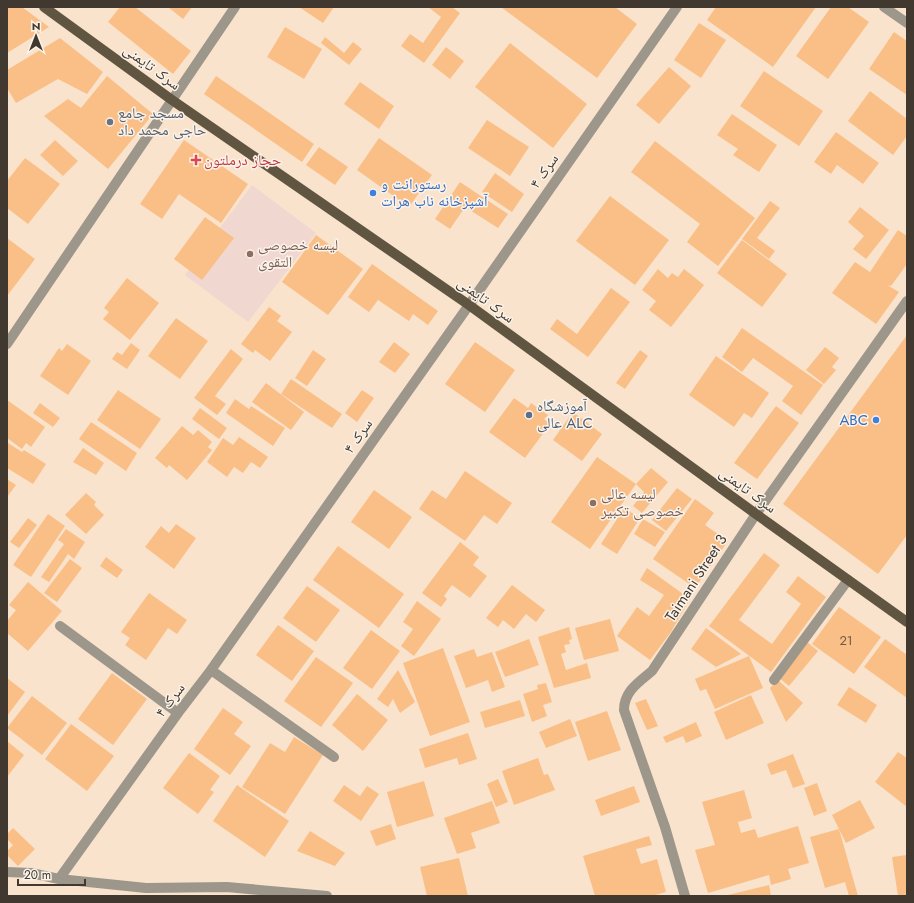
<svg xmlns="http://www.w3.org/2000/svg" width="914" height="903" font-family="Jost,'Noto Naskh Arabic',sans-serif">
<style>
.education{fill:#f0d7cf}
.building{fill:#fabf86}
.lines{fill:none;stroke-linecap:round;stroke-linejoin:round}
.minor{stroke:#9d978b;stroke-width:10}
.major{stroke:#5f5541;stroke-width:10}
.worship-dot{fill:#6b7280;stroke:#fcf3e9;stroke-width:1.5}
.health-dot{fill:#e0444e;stroke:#fcf3e9;stroke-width:1.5}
.shop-dot{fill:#3f7fe0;stroke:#fcf3e9;stroke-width:1.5}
.education-dot{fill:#8d6e63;stroke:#fcf3e9;stroke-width:1.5}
.service-dot{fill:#5c6f8a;stroke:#fcf3e9;stroke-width:1.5}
.labels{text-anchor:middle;stroke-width:3;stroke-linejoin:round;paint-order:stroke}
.number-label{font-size:13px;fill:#6f5a45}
.street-label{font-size:15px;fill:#41382f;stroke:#fcf3e9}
.worship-label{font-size:15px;fill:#5b616d;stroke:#fcf3e9;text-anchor:start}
.health-label{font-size:15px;fill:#be3a42;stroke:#fcf3e9;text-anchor:start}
.shop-label{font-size:15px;fill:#366cbe;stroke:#fcf3e9;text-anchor:start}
.education-label{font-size:15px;fill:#785e54;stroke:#fcf3e9;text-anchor:start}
.service-label{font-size:15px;fill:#4e5e75;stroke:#fcf3e9;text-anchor:start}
</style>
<rect width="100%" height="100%" fill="#f9e3cc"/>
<!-- education -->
<path class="education" d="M252 185 316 233 248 322 185 275Z"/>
<!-- building -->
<path class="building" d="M7 7H22L49 27 7 53Z
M120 7H135L191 51 173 74 108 22Z
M168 7H192L183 19Z
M299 7H334L323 23Z
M428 7H452L460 13 424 63 401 46 410 34 423 43 441 17Z
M501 7H615L637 24 597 78Z
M716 7H816L773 67 707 20Z
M831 7H848L869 22 828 79 796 56Z
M699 23 726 40 701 78 674 60Z
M285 27 322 49 304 79 267 57Z
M894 32 907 41V95L869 69Z
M325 37 344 53 353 42 362 49 349 65 321 43Z
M60 38 103 72 87 94 58 79 16 103 7 88V70Z
M510 43 587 104 553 148 475 87Z
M446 47 464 61 450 79 432 65Z
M669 67 691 86 659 124 636 105Z
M764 71 823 111 799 146 740 106Z
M107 76 153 114 108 169 44 116 68 99 81 108Z
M216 76 314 144 302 162 204 94Z
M360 82 394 106 379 129 344 104Z
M870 91 907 119V136L893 155 848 121Z
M732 114 777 145 759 172 733 155 738 149 717 135Z
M487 120 529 147 510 176 468 148Z
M836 132 879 163 863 184 837 165 831 174 814 162Z
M379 138 432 175 409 207 357 170Z
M55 140 78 161 63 176 40 155Z
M184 140 248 184 221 223 179 194 162 219 140 204Z
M655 141 755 218 718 266 687 242 700 224 631 172Z
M319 147 348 167 335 185 306 165Z
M25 158 60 184 28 224 7 208V181Z
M495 173 524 194 512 212 482 192Z
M460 182 508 214 498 228 465 207 450 229 435 219Z
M610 196 669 240 635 285 576 241Z
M770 201 780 208 757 238 775 251 769 259 742 239Z
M860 207 889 230 866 259 853 249 864 236 848 222Z
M205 217 234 238 202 280 174 259Z
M898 230 907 236V264L891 286 887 285 899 292 876 324 832 293 855 262 870 272Z
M316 235 363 269 328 315 282 282Z
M7 238 35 259 7 296Z
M742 240 787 274 762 307 717 273Z
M372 264 438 311 428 325 413 314 409 321 378 300 369 312 348 297Z
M658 269 668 278 672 273 678 277 684 269 704 285 671 327 649 310 656 301 642 290Z
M127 278 159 303 130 340 103 319 109 312 104 308Z
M611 288 630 302 588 357 550 329 557 319 577 334Z
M269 307 281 316 277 321 292 332 270 361 255 350 253 353 241 344Z
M176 318 208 341 180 379 148 356Z
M742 328 823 385 801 415 782 401 793 386 753 358 742 372 722 357Z
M907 335V535L878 574 783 504Z
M394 342 410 354 395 373 379 362Z
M475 342 515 370 485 412 445 384Z
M131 343 140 350 127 369 112 359 117 352 122 355Z
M67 344 91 361 68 395 40 376 59 348 62 351Z
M825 347 839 358 832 367 836 370 824 384 806 370Z
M231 349 243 359 215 396 226 404 217 415 194 398Z
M313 350 326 359 307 386 295 378Z
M640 350 648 356 625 389 616 383Z
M716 356 769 393 752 418 744 413 734 427 689 395Z
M291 379 342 414 332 428 281 394Z
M266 383 304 412 291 430 252 402Z
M118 390 161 419 140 449 97 420Z
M362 390 374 398 357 422 345 413Z
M514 398 528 408 531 403 548 415 544 419 550 424 525 458 489 432Z
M235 399 249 409 251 406 285 428 273 446 226 413Z
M7 400 45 427 31 447 26 443 22 449 7 438Z
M40 403 60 418 53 427 33 413Z
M776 406 799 423 757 479 734 463Z
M200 408 227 428 219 439 192 419Z
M573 412 602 434 582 461 553 440Z
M91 422 137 453 126 471 79 439Z
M182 426 193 435 198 430 212 442 208 447 212 450 187 480 169 465 167 468 155 458Z
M239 437 268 457 260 468 251 462 243 473 234 467 227 477 207 462 223 438 233 445Z
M8 443 22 452 24 450 46 464 33 484 7 468V445Z
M83 448 104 463 96 475 73 462Z
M597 457 636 484 651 468 668 482 642 513 633 506 644 492 636 484 590 549 551 522Z
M465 471 512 503 497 524 484 515 465 541 419 509 432 490 446 499Z
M7 479 16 485 7 497Z
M677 488 692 499 666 531 652 520Z
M374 490 412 517 389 549 351 522Z
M86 493 96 502 94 505 104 515 86 534 65 515Z
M695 499 714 513 705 525 728 541 695 588 653 559Z
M624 508 640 518 617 554 601 544Z
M48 514 65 526 31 577 13 565Z
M28 518 37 525 19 548 10 542Z
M643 519 665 532 655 547 634 534Z
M176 524 196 538 174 569 145 547 161 526 169 533Z
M66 529 85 542 74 559 68 554 49 582 41 577 64 544 58 540Z
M460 542 479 557 473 565 487 576 470 598 452 585 444 596 447 599 441 607 422 593Z
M338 546 404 594 379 628 313 580Z
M764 553 780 565 739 620 772 644 801 604 786 592 798 576 826 597 771 672 709 626Z
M106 557 123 570 117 578 100 566Z
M70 559 82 568 57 602 44 593Z
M647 568 690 599 671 632 650 660 617 636 637 607 649 616 664 595 640 580Z
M28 582 62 611 28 651 7 633V621L16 610 9 605Z
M512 585 545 610 536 622 526 614 514 629 503 620 498 627 486 618Z
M307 586 340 610 316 642 283 618Z
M149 593 187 620 177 634 168 628 146 660 125 645 130 638 121 632Z
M417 601 441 619 414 656 401 646 413 629 403 622Z
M839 607 881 637 854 674 812 644Z
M610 619 619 651 584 660 575 628Z
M278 625 314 651 292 681 256 655Z
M569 627 572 639 569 640 570 644 564 645 566 652 561 654 566 670 587 663 591 678 554 688 538 637Z
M706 628 741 654 716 667 691 649Z
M371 630 400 651 372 689 343 668Z
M529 639 539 665 505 677 495 652Z
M885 639 907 655V698L864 667Z
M807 642 818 651 789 686 778 677Z
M443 648 470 722 430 736 403 663Z
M474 649 477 657 492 652 505 687 492 692 488 680 466 688 454 656Z
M749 656 763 688 715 709 706 689 700 691 695 679Z
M316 657 353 683 321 727 284 701Z
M398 670 415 702 400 713 393 699 388 707 377 699Z
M112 673 147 699 113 745 78 719Z
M7 678 25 692 7 716Z
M778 680 803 703 786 722 770 688Z
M546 683 552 702 543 705 547 716 532 722 523 694 538 689 537 685Z
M849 687 877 705 866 723 837 705Z
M357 694 388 720 363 751 332 725Z
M751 695 764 723 726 740 714 712Z
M32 696 67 723 42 755 7 728Z
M646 699 658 726 647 730 635 703Z
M520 700 525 716 485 728 480 712Z
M223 708 243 722 234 734 251 746 230 775 194 749Z
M607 711 621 750 588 761 575 722Z
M570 719 577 736 546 748 539 732Z
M696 722 702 736 686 743 683 736 666 743 663 737Z
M71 724 114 756 87 791 45 759Z
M468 733 477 759 459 765 457 758 425 768 419 749Z
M294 737 323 755 285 814 242 787 270 743 285 752Z
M7 741 24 755 7 777Z
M898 752 907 758V807L875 782Z
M189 753 220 776 210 790 214 792 198 814 163 788Z
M793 754 805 784 793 788 786 770 771 775 767 764Z
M538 758 544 775 548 774 555 790 514 805 502 771Z
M498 779 508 802 496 807 487 784Z
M424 781 434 816 397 827 387 792Z
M817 783 827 811 814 816 804 788Z
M237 785 289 821 265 857 213 821Z
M344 785 360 796 367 786 379 794 361 821 333 801Z
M634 786 640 802 601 816 595 800Z
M744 790 752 818 738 822 741 833 755 829 758 838 798 826 809 863 788 869 791 879 771 885 769 875 708 893 695 850 715 845 702 802Z
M860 800 875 828 846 843 832 815Z
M492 801 500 823 471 833 476 848 457 854 444 818Z
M391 824 396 839 376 846 370 831Z
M13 828 35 849 18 866 7 855V851L13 845 7 839V834Z
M839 829 858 896H849L845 882 825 888 810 837Z
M310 831 345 853 335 866 297 851Z
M649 836 652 845 636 849 641 864 657 859 666 892 652 896H595L583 856Z
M907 855V896H898L892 857Z
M459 858 468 896H427L420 867Z
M769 885 771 896H728V895Z"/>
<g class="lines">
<!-- minor -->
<path class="minor" d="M884 7 907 23
M7 344 235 7
M60 626 178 713
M211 670 334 757
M774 680 848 580
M7 872 31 873 59 879 146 888 227 887 327 896
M59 879 178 713 211 670 469 305 677 7
M685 896 665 827 624 710C624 691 639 682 652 671L756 514 907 301"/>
<!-- major -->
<path class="major" d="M44 7 172 100 469 305 756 514 907 622"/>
</g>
<!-- markers -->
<circle class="worship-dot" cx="110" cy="122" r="4"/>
<path class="health-dot" d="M194 154h4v4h4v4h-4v4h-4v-4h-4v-4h4z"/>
<g class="shop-dot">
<circle cx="373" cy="193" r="4"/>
<circle cx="876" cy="420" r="4"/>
</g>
<g class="education-dot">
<circle cx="250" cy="254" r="4"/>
<circle cx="593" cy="503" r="4"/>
</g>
<circle class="service-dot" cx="529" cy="415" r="4"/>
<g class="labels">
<!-- number labels -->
<g class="number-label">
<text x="846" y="645">21</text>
</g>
<!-- street labels -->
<g class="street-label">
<text transform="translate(152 67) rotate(36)" y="5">سرک تایمنی</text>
<text transform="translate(544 171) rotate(-55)" y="5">سرک ۴</text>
<text transform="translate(486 300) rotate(36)" y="5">سرک تایمنی</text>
<text transform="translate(358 436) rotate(-55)" y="5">سرک ۴</text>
<text transform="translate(748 490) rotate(36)" y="5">سرک تایمنی</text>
<text transform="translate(696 578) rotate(-57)" y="5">Taimani Street 3</text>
<text transform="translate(170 700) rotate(-53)" y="5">سرک ۴</text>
</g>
<!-- worship labels -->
<g class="worship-label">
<text x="118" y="118">مسجد جامع<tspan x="118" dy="17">حاجی محمد داد</tspan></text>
</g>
<!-- health labels -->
<g class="health-label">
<text x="204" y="165">حجاز درملتون</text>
</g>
<!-- shop labels -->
<g class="shop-label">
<text x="381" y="189">رستورانت و<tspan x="381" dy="17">آشپزخانه ناب هرات</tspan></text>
<text x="868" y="425" text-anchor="end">ABC</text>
</g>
<!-- education labels -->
<g class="education-label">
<text x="258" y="250">لیسه خصوصی<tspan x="258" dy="17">التقوی</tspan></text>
<text x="601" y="499">لیسه عالی<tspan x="601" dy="17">خصوصی تکبیر</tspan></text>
</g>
<!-- service labels -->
<g class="service-label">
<text x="537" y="411">آموزشگاه<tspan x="537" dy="17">عالی ALC</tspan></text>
</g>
</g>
<!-- border -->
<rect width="914" height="903" fill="none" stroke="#41382f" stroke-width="16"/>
<!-- north arrow -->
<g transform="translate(36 36)" stroke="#fcf3e9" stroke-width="3" paint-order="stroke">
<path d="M0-3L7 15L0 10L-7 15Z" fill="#41382f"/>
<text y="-6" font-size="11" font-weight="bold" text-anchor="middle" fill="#41382f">N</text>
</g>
<!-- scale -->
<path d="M18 879v6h67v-6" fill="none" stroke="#41382f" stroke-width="2"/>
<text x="24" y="879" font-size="12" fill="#41382f" stroke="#fcf3e9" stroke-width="3" paint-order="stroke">20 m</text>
</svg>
